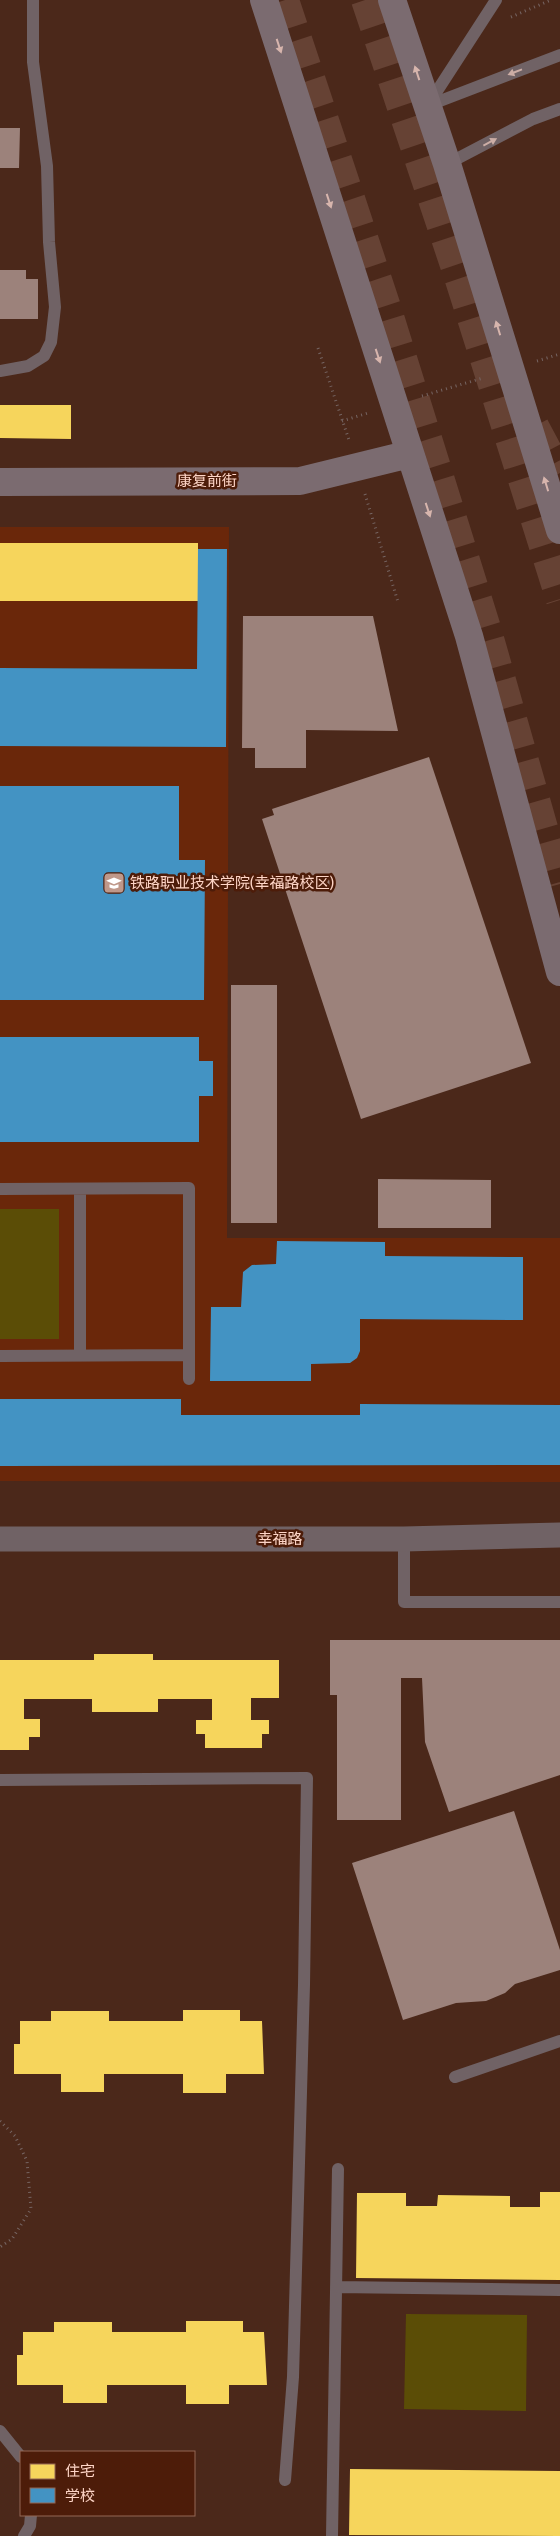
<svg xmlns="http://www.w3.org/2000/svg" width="560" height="2536" font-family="'Fira Sans Condensed','Noto Sans SC',sans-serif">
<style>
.built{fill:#6a270a}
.green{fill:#5b4d06}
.homes{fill:#f6d55c}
.schools{fill:#4393c3}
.building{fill:#9c827b}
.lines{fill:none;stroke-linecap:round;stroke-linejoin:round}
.highway-tunnel{stroke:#664234;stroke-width:28;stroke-dasharray:28 14;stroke-linecap:butt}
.path{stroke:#766563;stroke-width:3;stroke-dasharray:1 4;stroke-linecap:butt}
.lane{stroke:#706265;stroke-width:12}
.street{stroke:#706265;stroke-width:25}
.secondary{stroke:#7b6b70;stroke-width:28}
.oneway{fill:#d7b5ad}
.oneway2{fill:#ccada5}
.labels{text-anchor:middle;stroke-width:5;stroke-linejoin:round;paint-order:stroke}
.street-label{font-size:15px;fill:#fed5c7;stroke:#4d1c09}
.poi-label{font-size:15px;fill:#fed5c7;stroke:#4d1c09;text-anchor:start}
</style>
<rect width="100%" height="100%" fill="#4b281a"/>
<!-- built -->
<path class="built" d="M0 527H229L227 1238H560V1482L0 1481Z"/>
<!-- green -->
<path class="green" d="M0 1209H59V1339H0Z
M406 2314 527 2315 526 2411 404 2409Z"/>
<!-- homes -->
<path class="homes" d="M0 405H71V439L0 438Z
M0 543H198V601H0Z
M94 1654H153V1660H279V1698H251V1720H269V1734H262V1748H205V1734H196V1720H212V1699H158V1712H92V1699H24V1719H40V1737H29V1750H0V1660H94Z
M183 2010H240V2021H262L264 2074H226V2093H183V2074H104V2092H61V2074H14V2044H20V2021H51V2011H109V2021H183Z
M540 2192H560V2280L356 2278 357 2193H406V2206H437L438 2195 510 2196V2207H540Z
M186 2321H243V2332H264L267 2385H229V2404H186V2385H107V2403H63V2385H17V2355H23V2332H54V2322H112V2332H186Z
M350 2469 560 2471V2536L349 2535Z"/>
<!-- schools -->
<path class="schools" d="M198 549H227L226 747 0 746V668L197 669Z
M0 786H179V860H205L204 1000H0Z
M0 1037H199V1061H213V1096H199V1142H0Z
M277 1241 385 1242V1256L523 1257V1320L360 1319V1351L357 1358 350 1363 311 1364V1381H210L211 1307H241L243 1272 252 1265 276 1264Z
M0 1399H181V1415H360V1404L560 1405V1465L0 1466Z"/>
<!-- building -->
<path class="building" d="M0 128H20L19 168H0Z
M0 270H26V279H38V319H0Z
M243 616H373L398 731 306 730V768H255V748H242Z
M429 757 531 1063 361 1119 262 819 274 815 272 809Z
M231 985H277V1223H231Z
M378 1179 491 1180V1228H378Z
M330 1640H560V1775L449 1812 425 1742 422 1678H401V1820H337V1695H330Z
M514 1811 560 1950V1970L515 1984 505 1993 486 2001 456 2003 403 2020 352 1863Z"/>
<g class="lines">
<!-- highway-tunnel -->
<path class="highway-tunnel" d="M285 0 387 307 487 628 560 884
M365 0 459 280 560 600
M535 426 560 473"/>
<!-- path -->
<path class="path" d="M511 17 551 0
M318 348 349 440
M537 361 560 354
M422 396 483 378
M342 421 368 413
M365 494 398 602
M0 2121 15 2136 27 2161 31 2209 12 2239 0 2247"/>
<!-- lane -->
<path class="lane" d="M428 105 496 0
M427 106 560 55
M447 164 533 119 560 109
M0 371 28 366 44 356 51 342 55 307 49 242 47 166 33 62V0
M0 1189 189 1188V1379
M80 1189V1355
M0 1356 189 1355
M404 1539V1602H560
M0 1780 307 1778 304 1985 293 2377 285 2480
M455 2077 560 2041
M336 2287 560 2290
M0 2431 21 2457
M24 2536 30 2526 31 2515
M332 2536 338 2169"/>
<!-- street -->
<path class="street" d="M0 1539H404L560 1535"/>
<!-- secondary -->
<path class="secondary" d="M264 0 469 636 560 972
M392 0 447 164 560 530
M0 482 300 481 410 454"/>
</g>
<!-- one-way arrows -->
<defs><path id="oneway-solid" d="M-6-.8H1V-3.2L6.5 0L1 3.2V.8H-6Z" transform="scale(1.25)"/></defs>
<g class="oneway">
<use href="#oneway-solid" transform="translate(279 46) rotate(72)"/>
<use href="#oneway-solid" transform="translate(417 73) rotate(-108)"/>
<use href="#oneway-solid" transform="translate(329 201) rotate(72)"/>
<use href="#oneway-solid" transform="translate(498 328) rotate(-107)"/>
<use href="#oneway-solid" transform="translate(378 356) rotate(72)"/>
<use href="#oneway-solid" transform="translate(546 484) rotate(-107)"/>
<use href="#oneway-solid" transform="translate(428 510) rotate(72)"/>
</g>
<g class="oneway2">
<use href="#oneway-solid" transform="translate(515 72) rotate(159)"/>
<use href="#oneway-solid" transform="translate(490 142) rotate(-28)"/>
</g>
<!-- icons -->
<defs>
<g id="university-square" transform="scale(1.125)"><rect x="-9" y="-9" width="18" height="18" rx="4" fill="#bf988a" stroke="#4d1c09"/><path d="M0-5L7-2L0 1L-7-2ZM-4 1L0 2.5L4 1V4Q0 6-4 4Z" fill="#fff"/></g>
</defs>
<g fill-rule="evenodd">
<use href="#university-square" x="114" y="883"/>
</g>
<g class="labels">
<!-- street labels -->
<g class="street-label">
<text x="207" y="486">康复前街</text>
<text x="280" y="1544">幸福路</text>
</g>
<!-- poi labels -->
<g class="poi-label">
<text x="130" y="888">铁路职业技术学院(幸福路校区)</text>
</g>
</g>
<!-- legend -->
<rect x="20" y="2451" width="175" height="65" fill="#4d1c09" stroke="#946655"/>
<rect x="30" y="2464" width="25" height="15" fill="#f6d55c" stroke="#946655"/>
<text x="65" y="2476" font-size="15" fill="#fed5c7">住宅</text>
<rect x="30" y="2488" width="25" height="15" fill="#4393c3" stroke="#946655"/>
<text x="65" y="2501" font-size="15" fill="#fed5c7">学校</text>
</svg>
